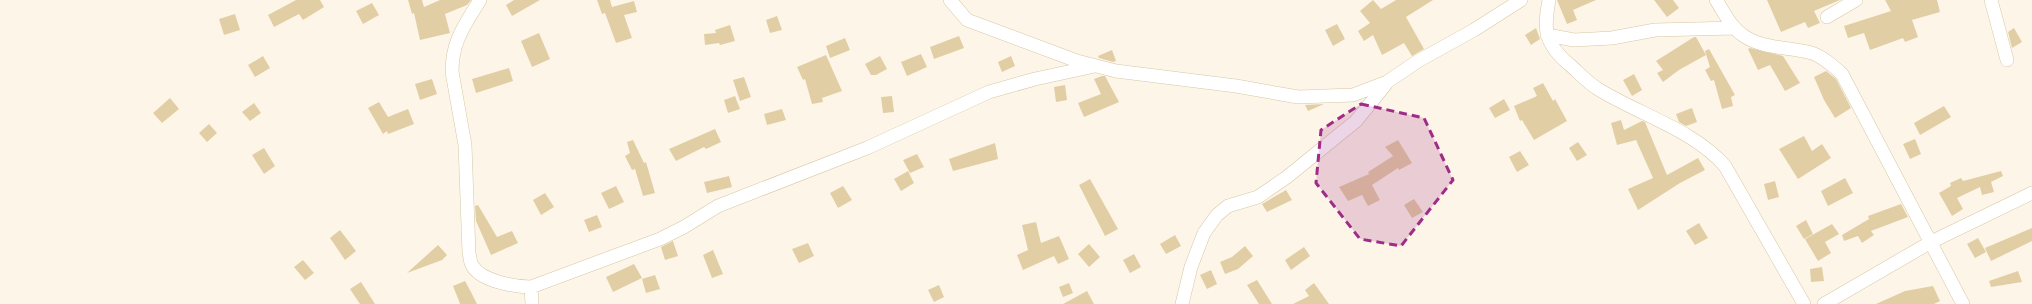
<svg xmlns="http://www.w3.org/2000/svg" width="2032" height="304" font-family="'DM Sans',sans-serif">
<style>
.building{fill:#e2cea4}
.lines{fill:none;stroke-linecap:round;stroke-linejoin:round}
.minor-casing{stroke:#d6c6a4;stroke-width:14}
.minor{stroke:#fff;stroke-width:13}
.marked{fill:#9f2c88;fill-opacity:0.2;stroke:#9f2c88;stroke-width:3;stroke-dasharray:8 5;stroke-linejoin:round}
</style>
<rect width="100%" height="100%" fill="#fdf6e8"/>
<!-- building -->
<path class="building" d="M296 0H320L324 7 303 20 299 14 274 27 268 15Z
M408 0H422L424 7 440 0H471L467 5 445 14 450 33 420 40 414 13 412 14Z
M514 0H540L512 16 506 5Z
M597 0H610L612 7 634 1 637 12 624 15 632 38 616 43 605 13 602 14Z
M1373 0 1381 9 1396 0H1433L1406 17 1424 49 1412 56 1404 43 1382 55 1373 35 1364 41 1358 31 1370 23 1360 11Z
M1557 0H1596L1573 10 1577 20 1567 24Z
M1654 0H1673L1679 8 1667 17Z
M1767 0H1840L1814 11 1820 23 1808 28 1805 22 1781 32Z
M1885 0H1937L1940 12 1912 20 1918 37 1905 42 1903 38 1870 50 1864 33 1848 38 1844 26 1891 11Z
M372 3 379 15 363 24 356 11Z
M235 14 240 30 224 35 219 19Z
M777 16 782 30 770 33 766 20Z
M1337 24 1345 39 1333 46 1325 30Z
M730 25 735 41 720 45 719 43 705 45 704 34 716 33 715 30Z
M1536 28 1540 39 1531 45 1525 35Z
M2014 28 2022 42 2012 48 2008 32Z
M539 33 550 59 532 67 521 41Z
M959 36 964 48 934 59 930 47Z
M1694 37H1696L1706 55 1679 70 1663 82 1657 73 1663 70 1656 61Z
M845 38 850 50 830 58 826 46Z
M1750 48 1783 56 1800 83 1785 91 1770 65 1758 70 1748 49Z
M1709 49 1735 95 1731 97 1733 106 1722 109 1714 80 1711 81 1705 70 1710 67 1705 51Z
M1112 50 1116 61 1113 62 1099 58 1098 56Z
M921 54 927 67 907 76 901 62Z
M826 55 842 91 822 98 823 102 812 104 805 79 803 80 797 67Z
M263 56 270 68 255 77 248 65Z
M880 56 887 69 876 75H871L865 64Z
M1011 56 1015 66 1002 72 998 62Z
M509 68 513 81 476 93 472 79Z
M1826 71 1836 79 1851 108 1835 118 1824 100 1814 77Z
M1634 74 1642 90 1632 96 1623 80Z
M1102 76H1105L1119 102 1084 117 1078 103 1101 94 1094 79Z
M744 77 751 97 740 101 733 80Z
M432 79 437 94 420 100 415 84Z
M1543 83 1553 101 1555 99 1567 121 1534 140 1522 120 1520 121 1514 106 1537 96 1533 88Z
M1065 85 1067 100 1056 102 1054 87Z
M735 96 740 109 728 113 724 100Z
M892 96 894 112 883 113 881 97Z
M170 98 179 109 162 123 153 113Z
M1504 99 1510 110 1495 118 1489 108Z
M379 102 388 117 408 109 414 124 388 134 387 131 383 134 368 108Z
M254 103 261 113 250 121 242 112Z
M1324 104 1308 111 1305 105Z
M1944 106 1951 117 1920 135 1914 123Z
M1692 108 1697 122 1686 126 1679 122 1676 114Z
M782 109 786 120 767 125 764 114Z
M1621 120 1624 130 1642 121 1645 122 1667 175 1698 158 1705 170 1680 183 1638 210 1628 189 1653 178 1636 140 1617 145 1611 123Z
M209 124 217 133 207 142 199 133Z
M715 129 721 142 706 149 704 147 676 161 669 149Z
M1804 136 1812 151 1822 144 1831 158 1798 179 1779 149Z
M1915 139 1921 154 1910 159 1903 144Z
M633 140 644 163 646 162 655 193 643 196 635 169 632 170 625 156 630 153 627 142Z
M1398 140 1412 163 1399 170 1398 168 1372 185 1380 200 1368 206 1362 195 1348 201 1339 187 1369 174 1368 172 1393 156 1385 147Z
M1578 142 1587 155 1577 161 1569 148Z
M995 143 998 159 953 171 949 159Z
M264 148 275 166 264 174 252 155Z
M1520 151 1529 165 1517 172 1509 157Z
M917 154 924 167 910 173 903 160Z
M908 171 914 183 901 191 894 179Z
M2001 171 2003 176 1991 182 1994 192 1982 195 1980 187 1957 198 1963 209 1952 216 1939 193 1951 186 1950 183 1961 178 1963 181Z
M729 176 732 187 707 193 704 182Z
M1845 178 1853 193 1828 206 1821 191Z
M1090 179 1118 229 1105 236 1079 185Z
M1775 181 1779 197 1768 200 1764 184Z
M616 186 624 202 609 209 601 193Z
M843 186 852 200 838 208 830 193Z
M1286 190 1292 200 1267 212 1262 204Z
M545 193 554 207 541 215 533 200Z
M1414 199 1423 212 1412 218 1404 205Z
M1901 204 1908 217 1871 231 1874 235 1862 243 1858 236 1844 241 1842 235 1869 219 1868 216Z
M478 205 497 237 512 231 518 243 491 255 476 221 475 206Z
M597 215 602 227 589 232 584 220Z
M1806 220 1813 234 1804 239 1796 226Z
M1036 222 1041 243 1059 236 1069 259 1058 264 1054 256 1023 270 1017 255 1028 250 1022 225Z
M1699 223 1708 238 1695 245 1686 231Z
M1832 224 1839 234 1825 242 1831 253 1818 261 1805 239Z
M2032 228V241L1991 261 1985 248Z
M340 230 356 251 345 260 330 238Z
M1175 235 1181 246 1166 254 1160 244Z
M1978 238 1986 252 1975 258 1967 244Z
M673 241 678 256 665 260 661 247Z
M808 243 814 256 799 263 792 249Z
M1089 244 1100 257 1089 267 1078 254Z
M438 245 447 255 442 260 407 273Z
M1245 246 1253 256 1238 269 1225 274 1220 262 1232 257Z
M1304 247 1310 256 1291 270 1285 260Z
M713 250 723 274 712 278 703 255Z
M1134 254 1141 267 1130 273 1123 260Z
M303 260 314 273 305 280 294 267Z
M634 264 642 278 613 292 606 277Z
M1822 267 1824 281 1811 282 1810 269Z
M1211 270 1217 284 1207 289 1200 275Z
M2018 271 2022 282 1991 287 1989 281Z
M655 275 660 289 646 293 642 279Z
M1257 280 1272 304H1259L1247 285Z
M465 281 471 292 477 304H460L459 301 453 286Z
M361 282 375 304H360L350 289Z
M1069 283 1073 293 1063 297 1059 287Z
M1314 283 1329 304H1293L1309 296 1305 290Z
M939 285 944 297 934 302 928 290Z
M1933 286 1940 301 1934 304H1876L1905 291Z
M1087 291 1094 304H1063Z"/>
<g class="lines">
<!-- minor casing -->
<g class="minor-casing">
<path id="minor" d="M480 0C464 26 452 41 452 72L465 145 469 253C470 256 470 262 472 265 480 281 515 287 531 287L660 239 684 227 718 206 867 148 989 92 1035 79 1095 66
M950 0 967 20 1077 61 1116 71 1236 86 1298 97 1353 95 1387 82 1418 61 1474 30 1521 0
M1549 0C1547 11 1545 22 1547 33 1550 46 1560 57 1570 65 1579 73 1588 83 1598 89 1638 114 1694 130 1725 166L1804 304
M1716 0C1724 12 1731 28 1744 36 1763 49 1790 47 1812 53 1823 57 1833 66 1842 74L1963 304
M1991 0 2007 60
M1827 17 1856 0
M1547 35 1574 40 1612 38 1655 30 1734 28
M531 287 532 304
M1182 304 1191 267 1204 233 1217 215 1228 206 1258 197 1287 177 1356 121 1386 84
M1824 304 1931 242 2032 193"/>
</g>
<!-- minor -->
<use href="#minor" class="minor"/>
</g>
<!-- marked area -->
<path class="marked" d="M1361 104 1424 118 1453 180 1401 246 1360 239 1316 183 1321 130Z"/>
</svg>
